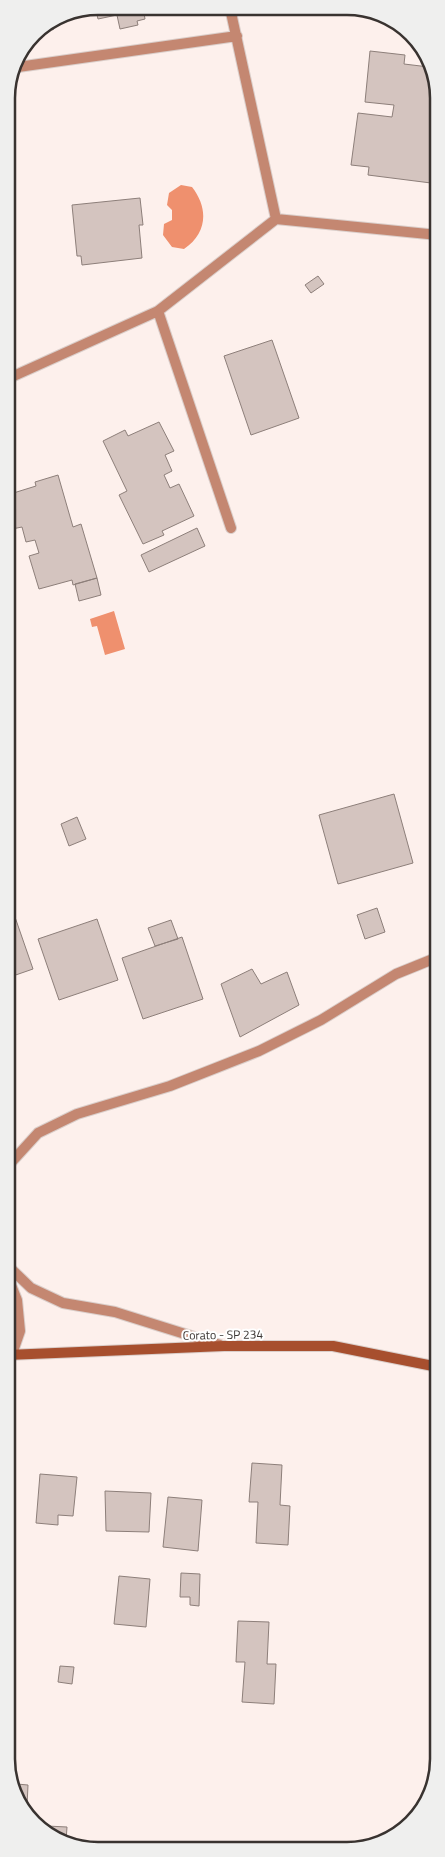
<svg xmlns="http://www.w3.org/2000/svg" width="445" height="1857" font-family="'Titillium Web',sans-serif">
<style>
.water{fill:#ef906e}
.building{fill:#d4c4bf;stroke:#8d7f7a}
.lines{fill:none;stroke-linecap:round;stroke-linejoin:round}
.minor-casing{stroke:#daceca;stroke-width:12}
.secondary-casing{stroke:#daceca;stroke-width:12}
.minor{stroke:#c48771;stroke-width:10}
.secondary{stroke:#a74f2e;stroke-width:10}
.labels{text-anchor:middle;stroke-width:4;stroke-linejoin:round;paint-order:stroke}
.street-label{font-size:12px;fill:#393330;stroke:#fff}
.rim{fill:none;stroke:#393330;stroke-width:2.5}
</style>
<rect width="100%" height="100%" fill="#fdf0ec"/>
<!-- water -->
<path class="water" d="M181 185 192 187C209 209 207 233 184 249L172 247 163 235 164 224 172 220V210L167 205 169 193Z
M114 611 125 649 105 655 97 626 92 627 90 619Z"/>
<!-- building -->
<path class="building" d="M115 6 173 7 174 8 144 13 145 19 137 21 138 25 120 29Z
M115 6 117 15 98 19 95 7Z
M59 16 60 25 55 26 53 30 48 28 38 30Z
M370 51 405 55 404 64 429 67 438 86V170L432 169 431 183 368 175 369 167 351 165 358 113 392 117 394 105 365 102Z
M140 198 143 225H139L142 258 82 265 81 256H77L72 205Z
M318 276 324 284 311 293 305 285Z
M272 340 299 418 251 435 224 356Z
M159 422 174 451 165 455 172 471 164 475 170 488 179 484 194 516 162 531 164 535 143 544 119 495 127 491 103 441 125 430 128 436Z
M58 475 73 527 81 524 97 578 73 585 72 580 39 589 29 556 39 553 35 540 26 542 22 527 12 529 7 511V495L36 486 35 482Z
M197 528 205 546 149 572 141 555Z
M97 578 101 595 79 601 75 584Z
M394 794 413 863 338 884 319 815Z
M77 817 86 839 69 846 61 824Z
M7 894 33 969 7 978Z
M377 908 385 932 365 939 357 915Z
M97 919 118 980 59 1000 38 939Z
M171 920 178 939 155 946 148 928Z
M182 937 203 999 143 1019 122 958Z
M252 969 261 984 287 972 299 1005 240 1037 221 984Z
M252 1463 282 1465 280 1505 290 1506 288 1545 256 1543 258 1502H249Z
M40 1474 77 1477 73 1516 58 1515V1525L36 1523Z
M105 1491 151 1493 149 1532 106 1531Z
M168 1497 202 1500 198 1551 163 1547Z
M181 1573 200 1574 199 1606 190 1605V1597H180Z
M119 1576 150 1579 146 1627 114 1624Z
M238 1621 269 1622 267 1664H276L274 1704 242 1702 245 1662H236Z
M60 1666 74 1667 72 1684 58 1682Z
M17 1784 28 1785 27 1806 24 1805 16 1790Z
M47 1826 67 1827 66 1841 47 1831Z
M65 1841 99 1843V1849H80Z
M323 1846 359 1848V1850H323Z"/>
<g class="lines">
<!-- minor casing -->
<g class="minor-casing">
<path id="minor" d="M230 8 276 219
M18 67 237 36
M158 311 231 528
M7 379 158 311 276 219 438 235
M7 1167 38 1133 77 1114 170 1086 259 1051 321 1020 396 974 438 957
M7 1265 31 1288 63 1303 115 1312 220 1345
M7 1275 17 1300 20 1331 12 1354"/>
</g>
<!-- secondary casing -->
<g class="secondary-casing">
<path id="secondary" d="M7 1355 224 1346H333L438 1367"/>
</g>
<!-- minor -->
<use href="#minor" class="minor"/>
<!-- secondary -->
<use href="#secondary" class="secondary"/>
</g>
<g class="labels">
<!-- street labels -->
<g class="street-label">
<text transform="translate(223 1335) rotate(-1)" y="4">Corato - SP 234</text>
</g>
</g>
<!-- crop -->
<path d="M0 0H445V1857H0ZM98 15H347A83 83 0 0 1 430 98V1759A83 83 0 0 1 347 1842H98A83 83 0 0 1 15 1759V98A83 83 0 0 1 98 15Z" fill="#efefee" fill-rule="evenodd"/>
<path class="rim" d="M98 15H347A83 83 0 0 1 430 98V1759A83 83 0 0 1 347 1842H98A83 83 0 0 1 15 1759V98A83 83 0 0 1 98 15Z"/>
</svg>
